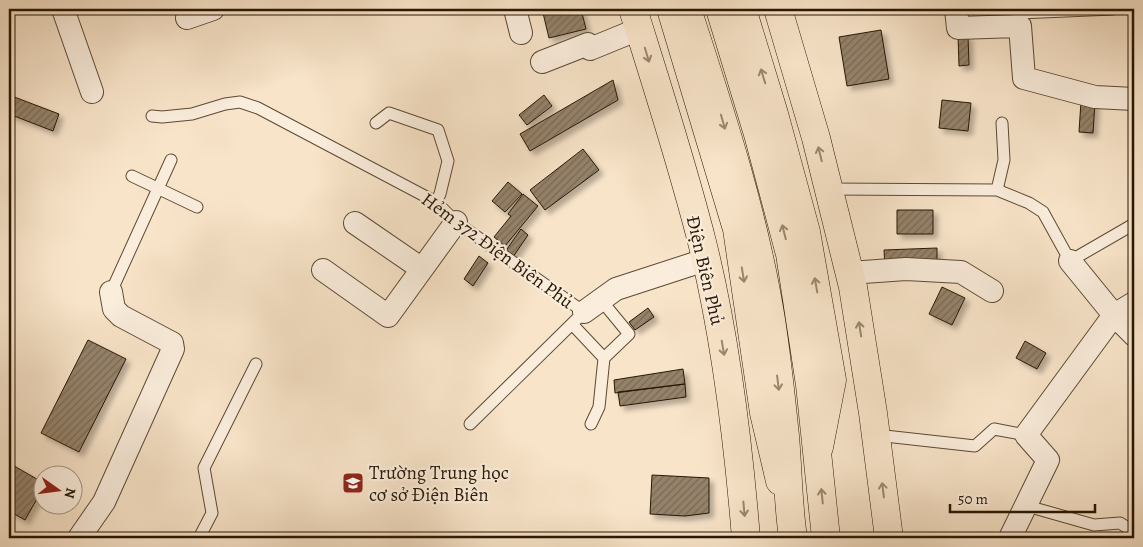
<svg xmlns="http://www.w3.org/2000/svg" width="1143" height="547" font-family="Alegreya,serif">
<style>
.building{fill:url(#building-hatch);stroke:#281703;filter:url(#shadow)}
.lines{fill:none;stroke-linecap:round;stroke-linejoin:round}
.lane-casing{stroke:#5c4a34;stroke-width:13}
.street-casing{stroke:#5c4a34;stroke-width:24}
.primary-casing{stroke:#281703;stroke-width:29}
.highway-casing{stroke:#281703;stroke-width:29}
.lane{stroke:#faeddc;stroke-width:11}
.street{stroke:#faeddc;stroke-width:22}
.primary{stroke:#f8e4c9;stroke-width:28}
.highway{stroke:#f8e4c9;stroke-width:28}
.oneway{stroke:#9a8870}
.labels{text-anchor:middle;stroke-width:4.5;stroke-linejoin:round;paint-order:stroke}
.street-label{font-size:19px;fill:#281703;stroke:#faeddc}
.poi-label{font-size:19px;fill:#281703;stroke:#faeddc;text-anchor:start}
</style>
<defs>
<pattern id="building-hatch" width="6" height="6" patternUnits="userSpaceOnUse" patternTransform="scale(1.25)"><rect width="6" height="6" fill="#94826a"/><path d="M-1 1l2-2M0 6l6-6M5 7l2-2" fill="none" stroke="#796955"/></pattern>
<filter id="shadow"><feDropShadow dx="4.5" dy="4.5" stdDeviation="2.5" flood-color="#0004"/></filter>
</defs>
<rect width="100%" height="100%" fill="#f8e4c9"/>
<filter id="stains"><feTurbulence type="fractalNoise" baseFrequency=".004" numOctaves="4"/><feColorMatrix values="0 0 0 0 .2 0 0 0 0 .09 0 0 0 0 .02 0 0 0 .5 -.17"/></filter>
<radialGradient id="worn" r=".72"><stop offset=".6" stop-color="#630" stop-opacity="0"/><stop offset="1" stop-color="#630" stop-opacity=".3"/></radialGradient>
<!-- building -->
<path class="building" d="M560 9H581L586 29 549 38 543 13Z
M881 30 889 79 847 86 839 37Z
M958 35H968L969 65 959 66Z
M613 80 618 100 530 151 520 134Z
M9 95 59 114 53 131 9 114Z
M544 95 552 106 527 125 519 115Z
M942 100 971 103 968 131 939 128Z
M1081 101 1095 102 1093 133 1079 132Z
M583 149 599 170 545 210 530 190Z
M508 182 522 194 505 212 492 201Z
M523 194 538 206 505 246 494 237 511 216 508 214Z
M897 210H933V234H897Z
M521 229 528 235 513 257 505 252Z
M937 248V267L885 268 884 250Z
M479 256 488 263 473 286 464 279Z
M942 287 965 298 952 325 929 314Z
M648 308 654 317 635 330 629 322Z
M88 340 126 359 79 452 41 433Z
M1025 341 1046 353 1037 369 1016 358Z
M683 369 685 384 615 393 614 380Z
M685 384 686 397 620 406 618 392Z
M9 463 42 482V490L25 520 9 511Z
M652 475 709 478V513L685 516 650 514Z"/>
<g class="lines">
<!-- lane casing -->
<g class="lane-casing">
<path id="lane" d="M1020 26 1019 13 1113 9
M152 116 162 117 192 114 225 104 240 102 258 108 436 202 456 222 584 312 470 424
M376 123 389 113 438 130 448 161 440 194 436 202
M132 176 197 207
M828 189 997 190 1029 203 1043 212 1070 261 1134 224
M997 190 1004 160 1002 123
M111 292 171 160
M601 300 629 334 604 358
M572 324 604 358 599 407 591 424
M876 435 975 446 994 429 1026 435
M1027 506 1094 525 1120 523 1134 532
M199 538 212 513 204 468 256 364"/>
</g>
<!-- street casing -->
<g class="street-casing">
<path id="street" d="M63 9 92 92
M515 9 521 33
M956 9 958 28 1020 26 1024 78 1095 97 1134 99
M187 18 213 9
M542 62 588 44 590 49 639 29
M355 223 422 269
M1070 261 1114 315 1134 335
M323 270 388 316 456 222
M849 273 906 269 961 272 992 291
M584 312 616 289 705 260
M79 538 104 502 173 349 172 343 121 316 114 309 111 292
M1010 538 1048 460 1026 435 1114 315 1134 303"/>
</g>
<!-- primary casing -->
<g class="primary-casing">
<path id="primary" d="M633 9C657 86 682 163 702 242 726 338 738 440 746 538
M671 9 737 229 764 413 780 481
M742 9 774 114 806 232 832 380 819 447
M778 9 816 138 853 287 873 413 889 538"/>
</g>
<!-- highway casing -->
<g class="highway-casing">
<path id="highway" d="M687 9C720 111 754 213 771 320 777 358 781 397 785 436 788 470 788 504 793 538
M720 9 758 134 790 254 810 385 826 538"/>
</g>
<!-- lane -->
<use href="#lane" class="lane"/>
<!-- street -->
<use href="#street" class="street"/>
<!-- primary -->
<use href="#primary" class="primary"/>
<!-- highway -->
<use href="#highway" class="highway"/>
</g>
<!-- one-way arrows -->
<defs><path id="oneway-shaft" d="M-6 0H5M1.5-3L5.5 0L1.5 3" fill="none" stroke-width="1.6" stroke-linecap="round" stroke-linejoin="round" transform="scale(1.25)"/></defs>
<g class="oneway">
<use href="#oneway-shaft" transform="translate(647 55) rotate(73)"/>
<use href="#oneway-shaft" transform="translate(763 76) rotate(-107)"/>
<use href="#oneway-shaft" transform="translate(723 122) rotate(74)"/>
<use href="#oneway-shaft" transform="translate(820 154) rotate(-104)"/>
<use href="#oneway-shaft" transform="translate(784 232) rotate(-104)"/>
<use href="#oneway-shaft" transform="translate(743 275) rotate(81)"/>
<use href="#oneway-shaft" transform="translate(816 285) rotate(-100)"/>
<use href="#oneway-shaft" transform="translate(860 329) rotate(-99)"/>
<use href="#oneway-shaft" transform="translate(723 348) rotate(80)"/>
<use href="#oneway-shaft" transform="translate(778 383) rotate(83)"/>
<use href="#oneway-shaft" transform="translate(883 490) rotate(-97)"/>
<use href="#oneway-shaft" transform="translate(822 496) rotate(-96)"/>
<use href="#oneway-shaft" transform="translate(744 509) rotate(85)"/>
</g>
<!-- icons -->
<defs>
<g id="school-square" transform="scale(1.125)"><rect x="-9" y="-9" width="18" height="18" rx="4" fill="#8f2418" stroke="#faeddc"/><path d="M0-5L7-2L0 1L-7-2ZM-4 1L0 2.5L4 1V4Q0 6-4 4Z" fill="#fff"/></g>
</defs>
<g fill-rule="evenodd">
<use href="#school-square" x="353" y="483"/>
</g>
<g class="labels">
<!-- street labels -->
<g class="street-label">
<text transform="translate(498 250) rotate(36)" y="7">Hẻm 372 Điện Biên Phủ</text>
<text transform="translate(706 270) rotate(77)" y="7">Điện Biên Phủ</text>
</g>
<!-- poi labels -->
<g class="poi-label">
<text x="369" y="479">Trường Trung học<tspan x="369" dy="22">cơ sở Điện Biên</tspan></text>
</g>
</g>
<!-- margin -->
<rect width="1143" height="547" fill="none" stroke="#f8e4c9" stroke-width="30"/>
<rect x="10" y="10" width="1123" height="527" fill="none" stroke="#281703" stroke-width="2.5"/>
<rect x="15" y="15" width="1113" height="517" fill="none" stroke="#281703"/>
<!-- north arrow -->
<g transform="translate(58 490) rotate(104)"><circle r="24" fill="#faeddc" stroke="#a69785"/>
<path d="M0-4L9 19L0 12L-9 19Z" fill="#8f2418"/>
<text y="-8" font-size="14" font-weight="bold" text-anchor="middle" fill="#281703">N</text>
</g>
<!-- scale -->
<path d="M950 504v8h145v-8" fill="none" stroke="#281703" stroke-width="2.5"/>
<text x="958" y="504" font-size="15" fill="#281703" stroke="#faeddc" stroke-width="4" paint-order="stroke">50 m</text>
<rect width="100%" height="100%" filter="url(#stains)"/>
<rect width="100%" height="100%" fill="url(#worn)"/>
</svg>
